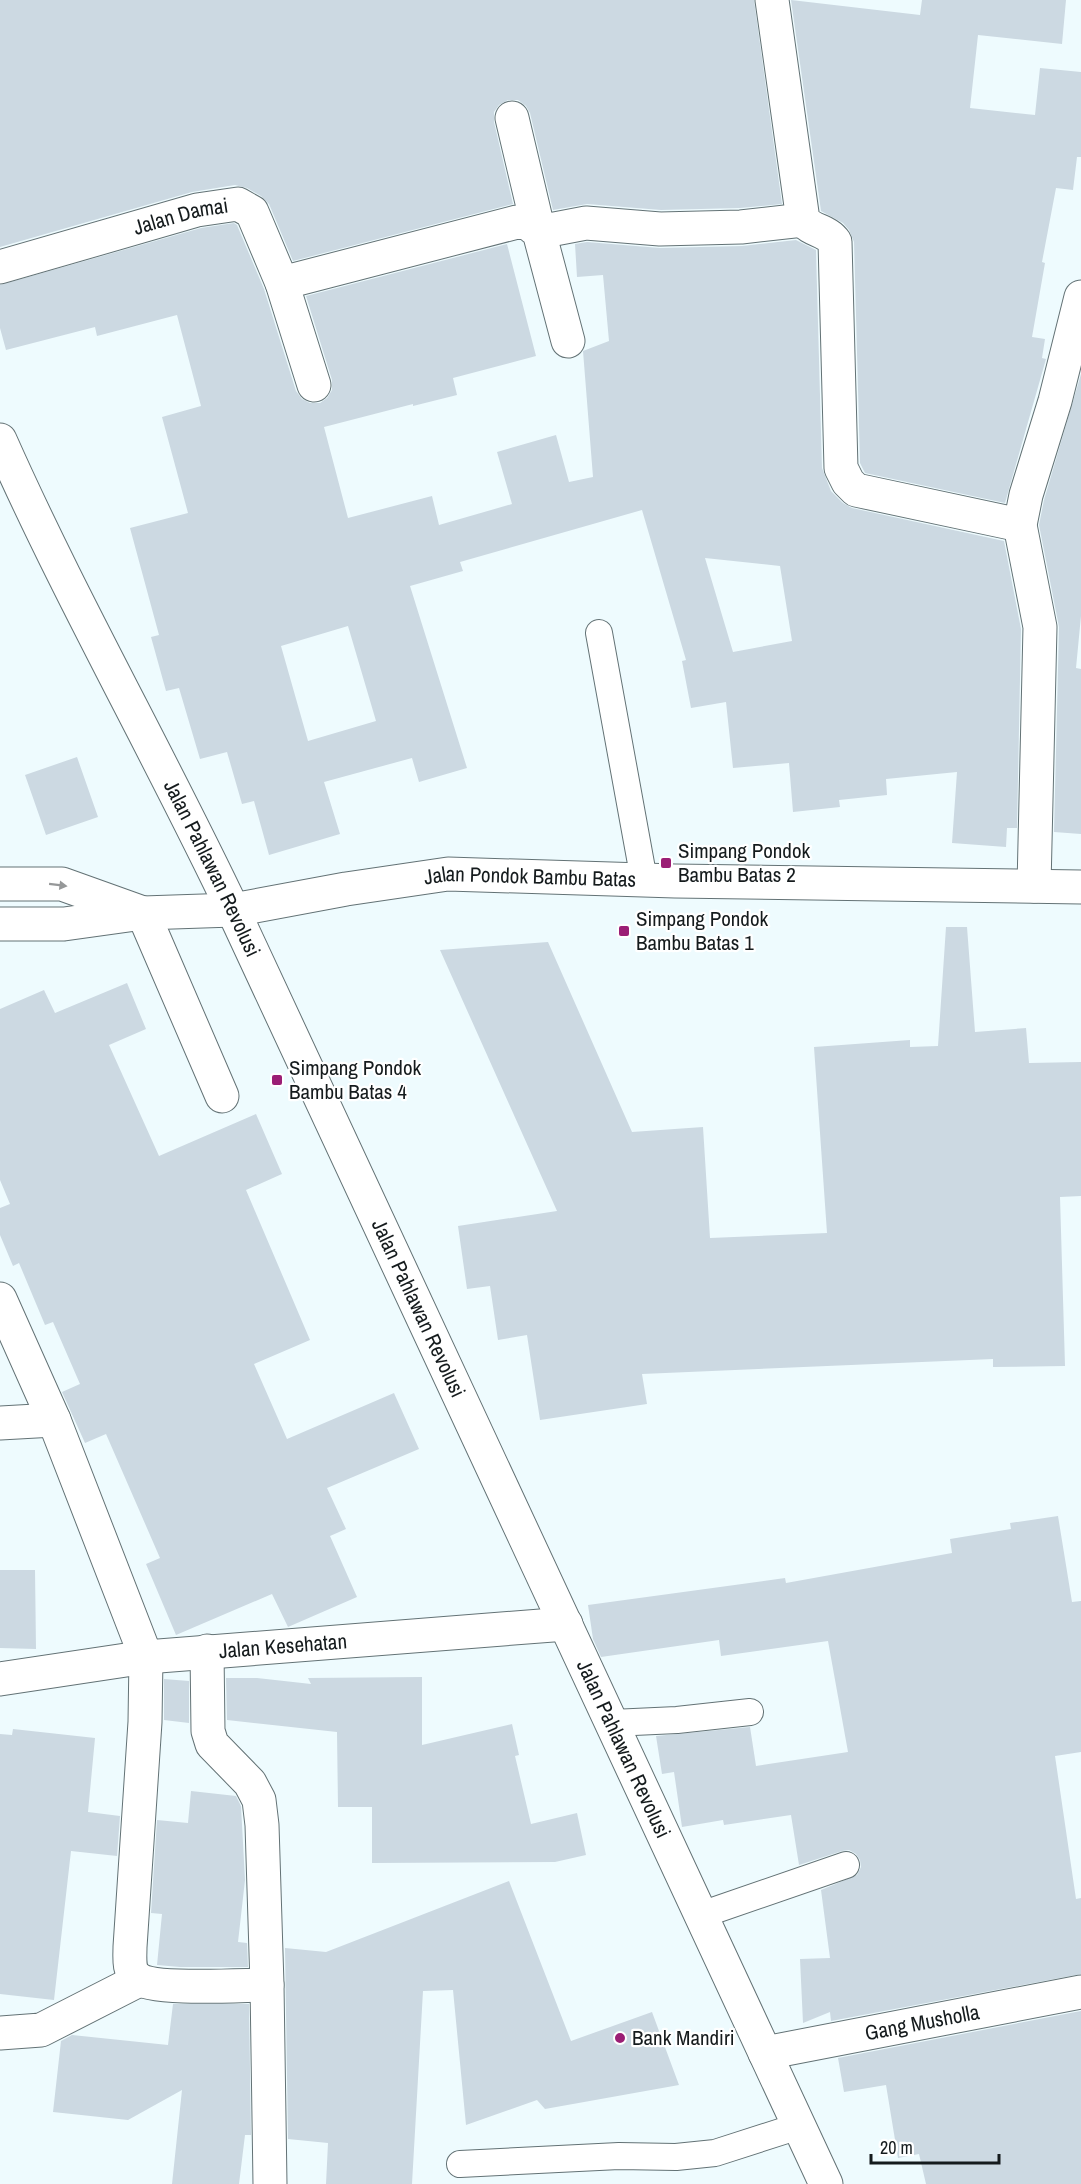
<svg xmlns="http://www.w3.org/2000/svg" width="1081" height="2184" font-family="'Archivo Narrow',sans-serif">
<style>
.building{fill:#ccd9e2;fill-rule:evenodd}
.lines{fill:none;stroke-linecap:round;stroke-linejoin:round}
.service-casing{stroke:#637275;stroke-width:28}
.minor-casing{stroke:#637275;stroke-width:35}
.tertiary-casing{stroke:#637275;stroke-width:35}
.secondary-casing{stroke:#637275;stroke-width:35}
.service{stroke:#fff;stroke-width:26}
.minor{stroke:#fff;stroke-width:33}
.tertiary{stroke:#fff;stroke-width:33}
.secondary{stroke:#fff;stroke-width:33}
.oneway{fill:#969899}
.poi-dot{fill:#9b1e75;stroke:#fff;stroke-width:2}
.labels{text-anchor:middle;stroke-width:4.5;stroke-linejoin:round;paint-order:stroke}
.street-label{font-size:21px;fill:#151b1d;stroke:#fff}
.poi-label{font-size:21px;fill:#151b1d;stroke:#fff;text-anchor:start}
</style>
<rect width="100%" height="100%" fill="#eefbfe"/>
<!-- building -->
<path class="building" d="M0 0H754L782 204 740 208 661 210 587 204 553 210 530 113 526 106 518 100H508L499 105 494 112V122L513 204 293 261 269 204 261 196 247 188 235 185 192 192 0 247Z
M791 0 920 15 922 0H1066L1062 44 978 35 970 108 1035 115 1040 68 1081 72V157H1077L1073 190 1056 188 1042 262 1045 263 1032 337 1045 339 1042 358 1046 359 1005 503 865 473 860 463 854 242 849 230 843 223 821 211Z
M234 223 237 225 264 289 296 391 302 399 310 403H320L327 398 332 390V380L306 296 507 244 536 356 453 378 457 395 413 406V404L324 427 348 518 432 496 439 525 512 504 497 452 556 435 569 482 593 477 583 351 609 341 603 275 577 277 575 244 587 242 660 248 742 246 796 240 816 250 822 468 831 491 843 503 852 508 1004 541 1021 629 1017 828H1007L1006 847 952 843 957 772 886 779 887 795 839 800 840 807 793 812 789 763 733 768 726 702 691 708 682 661 686 660 642 510 460 562 463 571 410 586 467 768 419 782 412 758 324 782 340 834 269 855 254 801 242 804 227 752 200 759 179 688 166 691 151 637 159 635 130 528 188 513 162 417 201 406 177 315 97 336 95 327 6 350 0 328V285L201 228ZM705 558 780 566 792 641 733 652ZM348 626 376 721 308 741 281 646Z
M1081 374V616L1076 668 1081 669V834L1054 832 1059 627 1039 525 1044 500Z
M77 757 98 817 46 835 25 775Z
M946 927H967L975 1032 1026 1028 1029 1063 1081 1062V1196L1060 1197 1065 1366 993 1367V1359L642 1374 647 1404 540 1420 527 1335 498 1340 490 1286 467 1289 458 1226 557 1211 440 950 548 942 632 1132 703 1127 710 1238 827 1233 814 1047 910 1040V1047L938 1046Z
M127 983 146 1029 109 1045 159 1156 256 1114 282 1174 246 1190 310 1340 254 1364 287 1439 394 1393 419 1449 327 1488 346 1529 330 1536 357 1597 288 1627 272 1594 176 1635 146 1564 160 1558 106 1434 85 1443 62 1392 80 1384 53 1322 45 1325 19 1263 13 1266 0 1235V1208L10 1204 0 1180V1009L44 990 55 1013Z
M1058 1516 1072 1602 1081 1601V1752L1055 1756 1076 1899 1081 1898V1974L831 2021 830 2012 803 2023 800 1959 830 1958 821 1890 857 1875 861 1867 860 1860 856 1854 849 1850 842 1851 799 1865 791 1815 724 1825 723 1820 682 1827 674 1772 662 1774 656 1736 750 1727 756 1766 848 1752 828 1641 721 1656 719 1640 601 1657 593 1639 588 1605 785 1578 786 1583 952 1553 950 1539 1011 1529 1010 1523Z
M0 1570H35L36 1649 0 1648Z
M422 1677V1745L512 1724 519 1755 515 1756 531 1824 577 1813 586 1855 555 1862 372 1863V1807H338L337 1732 227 1720 226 1678H257L311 1684 308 1678Z
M164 1679 189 1681V1723L164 1720Z
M13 1729 95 1738 88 1812 120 1816 117 1856 71 1851 54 2000 0 1994V1734L12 1735Z
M191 1791 236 1796 241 1806 245 1880 238 1942 247 1943 248 1967H180L157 1965 162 1914 151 1913 157 1820 188 1823Z
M509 1881 571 2041 652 2012 679 2085 545 2109 537 2100 466 2125 453 1990 423 1991 412 2184H326L328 2143 288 2139 285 1948 326 1952Z
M173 2004H249L251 2135H245L239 2184H172L182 2090 128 2120 53 2112 61 2041 72 2035 168 2045Z
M1081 2011V2184H926L919 2154 898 2158 886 2085 844 2092 838 2058Z"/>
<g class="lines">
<!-- service casing -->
<g class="service-casing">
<path id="service" d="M599 633 644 880
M612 1723 677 1720 750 1712
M701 1915 846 1865
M460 2164 619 2156 676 2157 715 2153 799 2126"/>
</g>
<!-- minor casing -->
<g class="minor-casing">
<g id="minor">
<path d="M772 0 803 220C811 231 827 230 835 242L841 468 848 482 856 490 1020 525"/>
<path d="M512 118 539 232 586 223 660 229 741 227 803 220"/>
<path id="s1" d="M0 267 197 210 238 204 252 212 282 283 314 385"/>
<path d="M282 283 517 222 527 223 539 232 568 341"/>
<path d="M0 884H62L143 913 222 1096"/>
<path d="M1034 886 1040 627 1020 525 1026 495 1055 401 1081 297"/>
<path d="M0 924H64L143 913 233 910"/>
<path d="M0 1299 54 1420 146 1657 145 1722 130 1947C130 1957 128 1971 137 1978 153 1991 243 1985 267 1985"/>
<path d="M0 1423 54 1420"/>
<path d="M207 1651 208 1731 212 1744 250 1783 259 1800 262 1825 267 1985 270 2184"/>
<path id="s2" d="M0 1679 146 1657 566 1624"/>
<path d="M0 2033 41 2030 139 1980"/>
<path id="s3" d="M765 2053 1081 1992"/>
</g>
</g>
<!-- tertiary casing -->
<g class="tertiary-casing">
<g id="tertiary">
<path id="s4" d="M233 910 346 889 448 874 675 881 1081 887"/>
</g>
</g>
<!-- secondary casing -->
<g class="secondary-casing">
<g id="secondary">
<path id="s5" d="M0 440C71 600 158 752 233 910L826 2184"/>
</g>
</g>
<!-- service -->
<use href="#service" class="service"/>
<!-- minor -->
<use href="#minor" class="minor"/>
<!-- tertiary -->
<use href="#tertiary" class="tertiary"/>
<!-- secondary -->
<use href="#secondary" class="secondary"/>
</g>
<!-- one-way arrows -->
<defs><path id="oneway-solid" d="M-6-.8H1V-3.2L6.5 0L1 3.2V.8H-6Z" transform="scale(1.5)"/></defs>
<use class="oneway" href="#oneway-solid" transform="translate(58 885) rotate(7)"/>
<!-- markers -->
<g class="poi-dot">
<rect x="660" y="857" width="12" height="12" rx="3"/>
<rect x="618" y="925" width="12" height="12" rx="3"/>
<rect x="271" y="1074" width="12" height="12" rx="3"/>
<circle cx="620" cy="2038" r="6"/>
</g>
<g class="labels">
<!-- street labels -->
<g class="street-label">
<text dy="7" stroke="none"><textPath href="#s1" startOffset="188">Jalan Damai</textPath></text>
<text dy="7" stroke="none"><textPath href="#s5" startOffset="478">Jalan Pahlawan Revolusi</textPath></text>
<text dy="7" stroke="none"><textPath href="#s4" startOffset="300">Jalan Pondok Bambu Batas</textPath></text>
<text dy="7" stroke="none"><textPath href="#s5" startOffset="964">Jalan Pahlawan Revolusi</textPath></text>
<text dy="7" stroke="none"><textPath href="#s2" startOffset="285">Jalan Kesehatan</textPath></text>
<text dy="7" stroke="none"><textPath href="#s5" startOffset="1450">Jalan Pahlawan Revolusi</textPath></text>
<text dy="7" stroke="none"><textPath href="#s3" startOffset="160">Gang Musholla</textPath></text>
</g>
<!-- poi labels -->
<g class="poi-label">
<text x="678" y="858">Simpang Pondok<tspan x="678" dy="24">Bambu Batas 2</tspan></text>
<text x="636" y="926">Simpang Pondok<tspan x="636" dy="24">Bambu Batas 1</tspan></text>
<text x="289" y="1075">Simpang Pondok<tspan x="289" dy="24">Bambu Batas 4</tspan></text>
<text x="632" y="2045">Bank Mandiri</text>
</g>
</g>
<!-- scale -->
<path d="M871 2154v9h128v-9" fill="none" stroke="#151b1d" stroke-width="3"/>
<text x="880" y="2154" font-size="18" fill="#151b1d" stroke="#ffffff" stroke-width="4.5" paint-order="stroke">20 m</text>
</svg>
